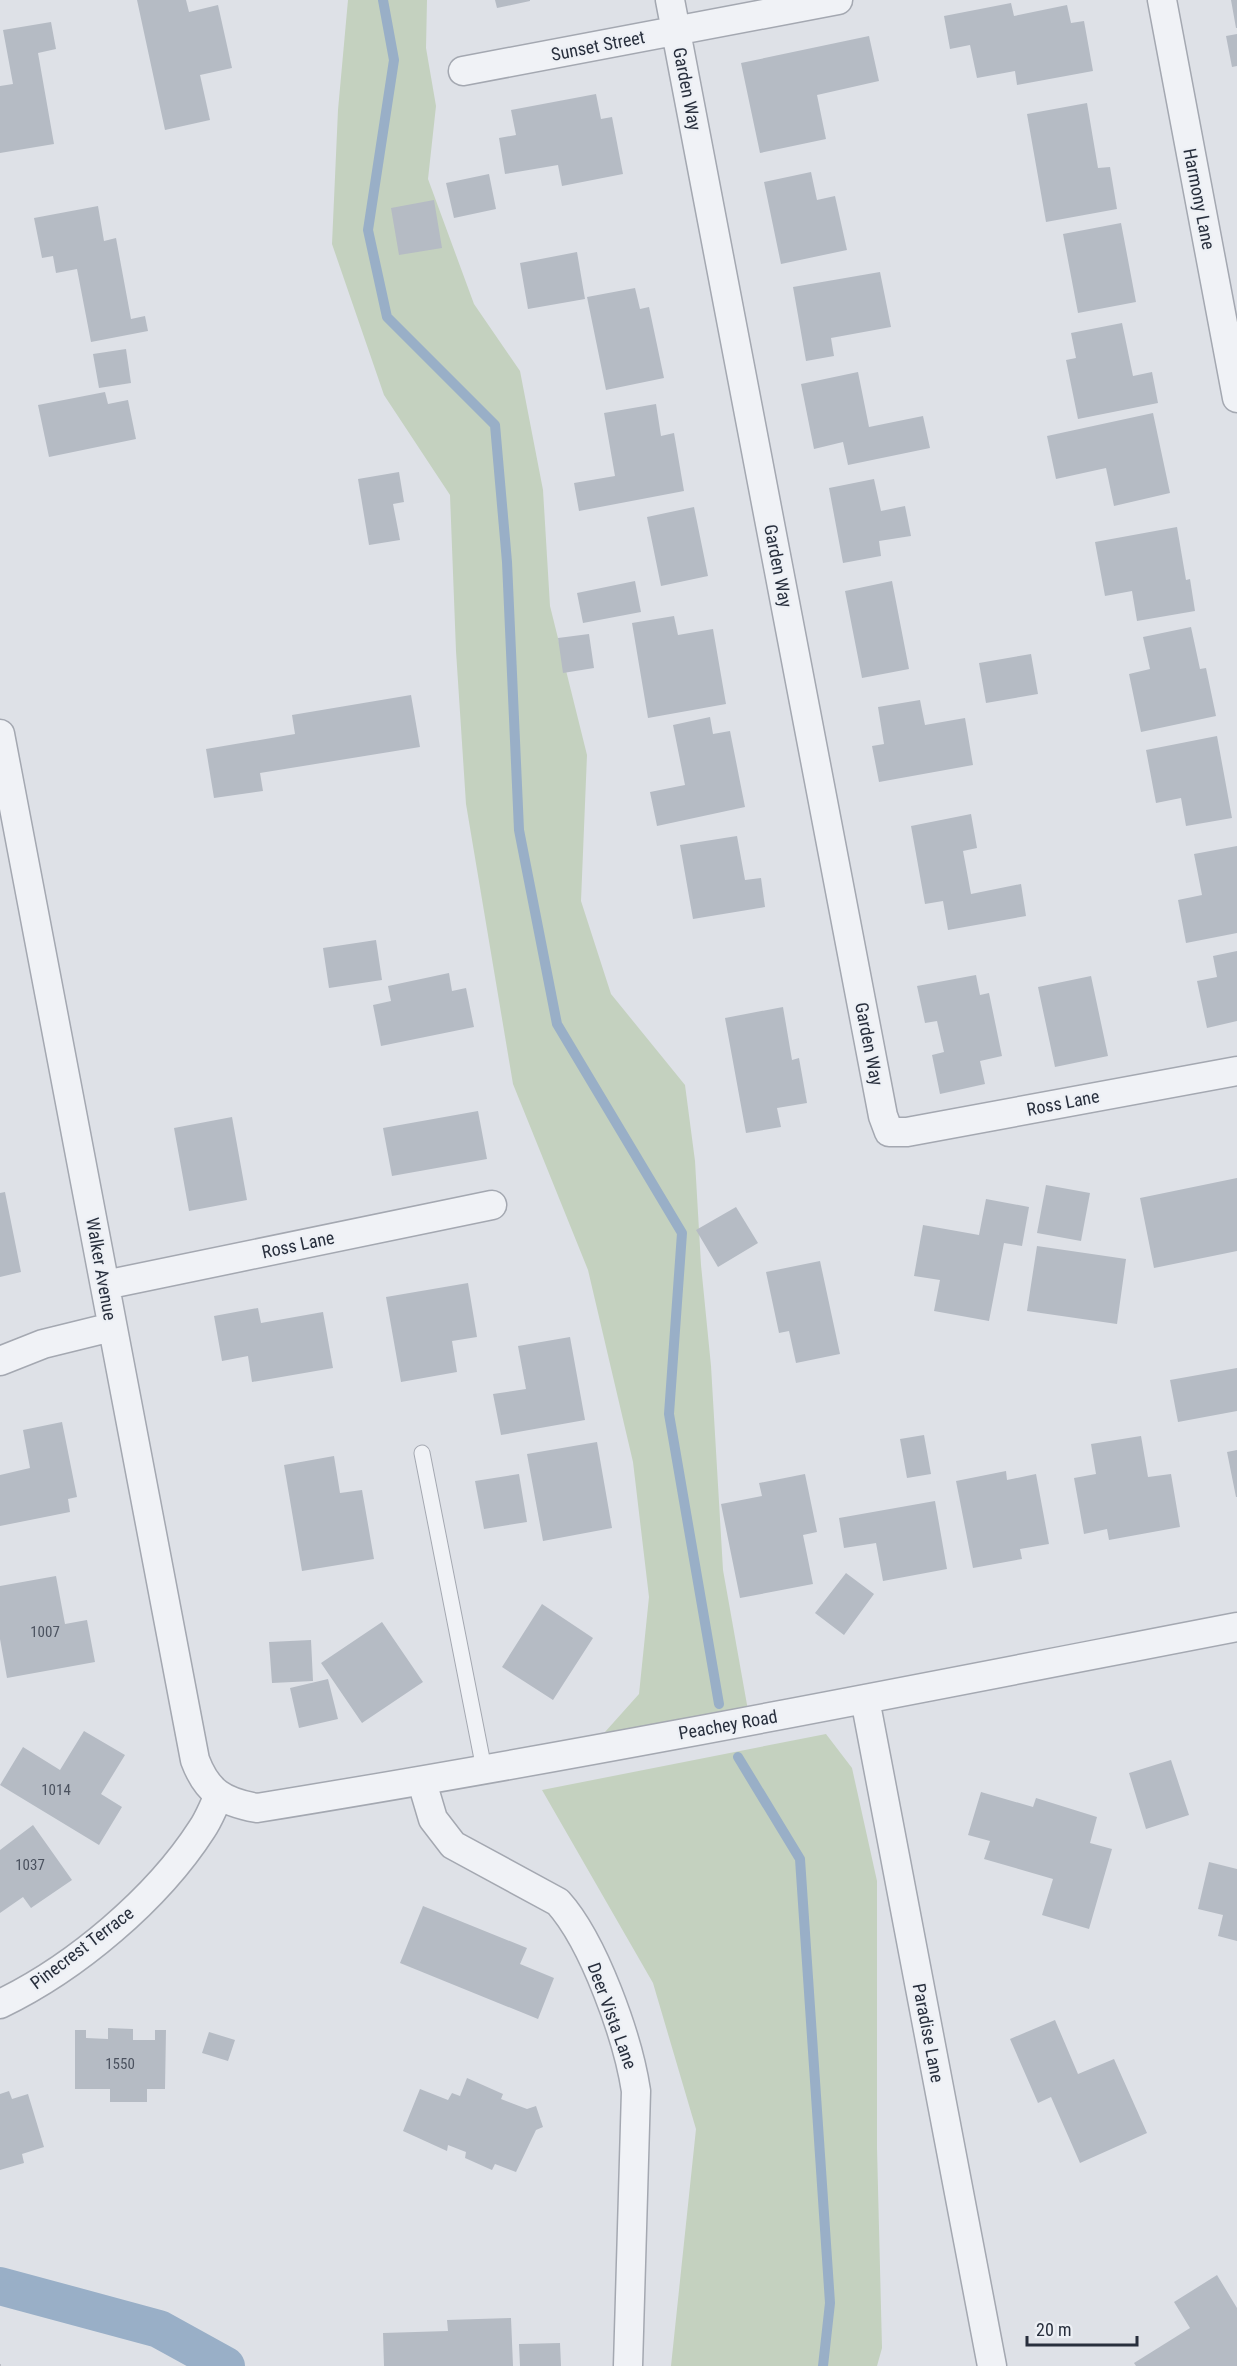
<svg xmlns="http://www.w3.org/2000/svg" width="1237" height="2366" font-family="'Roboto Condensed',sans-serif">
<style>
.green{fill:#c4d1bf}
.lines{fill:none;stroke-linecap:round;stroke-linejoin:round}
.stream{stroke:#99afc7;stroke-width:10}
.canal{stroke:#99afc7;stroke-width:38}
.building{fill:#b5bbc4}
.service-casing{stroke:#a4a8b1;stroke-width:17}
.minor-casing{stroke:#a4a8b1;stroke-width:31}
.path{stroke:#bcbfc6;stroke-width:4;stroke-dasharray:4.5 4.5;stroke-linecap:butt}
.service{stroke:#f0f2f6;stroke-width:15}
.minor{stroke:#f0f2f6;stroke-width:28}
.labels{text-anchor:middle;stroke-width:4.5;stroke-linejoin:round;paint-order:stroke}
.number-label{font-size:15px;fill:#4b525f}
.street-label{font-size:18px;fill:#282f3d;stroke:#edf0f5}
</style>
<rect width="100%" height="100%" fill="#dee1e7"/>
<!-- green -->
<path class="green" d="M348 0H427L426 48 436 106 428 179 474 304 520 371 543 490 550 606 587 755 581 901 611 994 685 1085 695 1161 701 1265 711 1366 723 1570 749 1716 605 1732 639 1694 649 1597 633 1462 588 1270 513 1084 466 804 456 651 450 495 384 395 332 244 338 110Z
M826 1734 852 1768 877 1881V2148L882 2348 877 2366H671L696 2129 653 1983 542 1790Z"/>
<g class="lines">
<!-- stream -->
<path class="stream" d="M383 0 394 60 368 230 387 317 495 425 507 562 519 830 557 1024 682 1233 669 1414 719 1704
M738 1757 800 1859 830 2303 823 2366"/>
<!-- canal -->
<path class="canal" d="M0 2286 159 2329 226 2366"/>
</g>
<!-- building -->
<path class="building" d="M137 0H186L189 12 218 5 232 68 200 75 210 120 165 130Z
M495 0H530V1L497 8Z
M1231 0H1237V28H1236Z
M1011 3 1014 16 1067 5 1071 23 1084 21 1093 71 1017 85 1015 71 977 78 970 45 950 49 944 16Z
M51 22 56 49 38 53 54 144 0 153V86L13 84 3 30Z
M1237 34V66L1232 67 1226 36Z
M869 36 879 81 817 95 826 139 760 153 741 63Z
M596 94 601 119 612 117 623 174 562 186 558 165 505 174 499 138 516 135 511 110Z
M1087 103 1098 168 1110 167 1117 209 1046 222 1027 114Z
M811 172 817 200 835 196 847 250 781 264 764 182Z
M489 174 496 209 454 218 446 183Z
M434 200 442 248 399 255 391 208Z
M98 206 104 241 116 238 131 319 145 316 148 331 91 342 77 269 56 273 53 256 42 258 34 218Z
M1121 223 1136 302 1078 313 1063 234Z
M577 252 585 299 528 309 520 263Z
M880 272 891 327 831 338 834 356 806 361 793 287Z
M635 288 640 309 649 307 664 378 606 390 587 297Z
M1122 323 1133 376 1152 372 1158 403 1078 419 1066 360 1076 358 1071 333Z
M126 349 131 383 99 388 93 354Z
M858 372 869 427 923 416 930 448 848 465 843 442 814 449 801 384Z
M105 392 108 404 128 400 136 439 49 457 38 405Z
M656 404 661 436 674 433 684 491 579 511 574 483 615 476 604 413Z
M1153 413 1170 493 1114 506 1106 468 1056 479 1047 436Z
M399 472 404 502 393 504 400 540 369 545 358 479Z
M874 479 881 511 905 506 911 536 879 541 881 556 843 563 829 488Z
M694 507 708 576 661 586 647 517Z
M1177 527 1186 580 1190 579 1195 611 1137 621 1132 591 1105 596 1095 542Z
M635 581 641 612 583 623 577 593Z
M892 581 909 669 862 678 845 591Z
M674 616 678 635 713 629 726 704 648 718 632 623Z
M1191 627 1200 669 1206 668 1216 716 1141 732 1129 674 1150 669 1143 637Z
M589 634 594 668 563 673 558 638Z
M1031 654 1038 694 986 703 979 663Z
M411 695 420 747 260 773 263 791 214 798 206 749 295 734 292 715Z
M920 700 925 725 965 718 973 765 879 782 872 746 884 744 878 707Z
M710 717 713 734 730 731 745 807 657 826 650 792 685 785 673 725Z
M1217 736 1232 818 1186 826 1181 798 1156 803 1146 750Z
M971 814 977 848 963 851 971 894 1021 884 1026 916 948 930 943 901 925 904 911 826Z
M737 836 745 880 761 878 765 907 693 919 680 845Z
M1237 846V933L1186 943 1178 900 1202 895 1194 854Z
M376 940 382 980 329 988 323 948Z
M1237 951V1021L1207 1028 1197 981 1217 977 1213 956Z
M449 973 452 991 466 988 474 1027 381 1046 373 1005 391 1001 388 986Z
M976 975 980 995 989 993 1002 1056 980 1061 985 1084 940 1094 932 1055 944 1052 937 1021 925 1023 917 986Z
M1091 976 1108 1056 1055 1067 1038 987Z
M783 1007 792 1060 799 1058 807 1103 777 1108 781 1127 746 1133 725 1018Z
M478 1111 487 1159 392 1176 383 1128Z
M232 1117 247 1200 189 1211 174 1128Z
M1237 1178V1251L1154 1268 1140 1198Z
M1046 1185 1090 1193 1081 1241 1037 1233Z
M5 1192 21 1272 0 1277V1193Z
M986 1199 1029 1207 1022 1246 1004 1243 989 1321 934 1311 940 1280 914 1276 923 1225 979 1235Z
M736 1207 758 1243 718 1267 696 1230Z
M1037 1246 1126 1259 1117 1324 1027 1311Z
M820 1261 840 1354 796 1363 789 1331 779 1333 766 1272Z
M468 1283 477 1337 452 1341 457 1372 401 1382 386 1297Z
M258 1308 261 1323 323 1312 333 1368 252 1382 248 1356 222 1361 214 1316Z
M570 1337 585 1420 501 1435 493 1394 526 1389 518 1346Z
M1237 1368V1411L1178 1422 1170 1380Z
M62 1422 77 1497 68 1499 70 1512 0 1526V1475L30 1468 23 1430Z
M924 1435 931 1474 907 1478 900 1439Z
M1141 1436 1148 1477 1171 1474 1180 1527 1109 1540 1107 1529 1084 1534 1074 1478 1096 1474 1091 1444Z
M597 1442 612 1528 543 1541 527 1454Z
M1237 1450V1497H1236L1227 1452Z
M334 1456 340 1493 362 1490 374 1559 302 1571 284 1465Z
M1006 1471 1007 1480 1036 1474 1049 1544 1020 1549 1022 1559 973 1568 956 1481Z
M519 1474 527 1522 484 1529 475 1481Z
M805 1474 817 1532 803 1535 813 1584 740 1598 721 1504 762 1496 759 1483Z
M935 1501 947 1569 883 1581 876 1543 844 1548 839 1518Z
M846 1573 874 1594 844 1635 815 1613Z
M56 1576 65 1624 87 1620 95 1662 7 1678 0 1639V1586Z
M542 1604 593 1638 553 1700 502 1667Z
M382 1622 423 1682 362 1723 321 1663Z
M311 1640 313 1681 272 1683 269 1642Z
M328 1679 338 1719 299 1728 290 1688Z
M84 1731 125 1755 101 1794 122 1807 99 1845 0 1785 23 1747 60 1770Z
M1171 1760 1189 1815 1146 1829 1129 1773Z
M981 1792 1033 1807 1036 1798 1097 1817 1090 1843 1112 1849 1089 1929 1042 1915 1053 1879 984 1859 990 1841 968 1835Z
M33 1825 72 1880 31 1908 23 1897 0 1913V1850Z
M1209 1862 1237 1869V1941L1218 1936 1223 1915 1198 1909Z
M423 1906 527 1948 520 1964 554 1978 538 2019 400 1963Z
M1055 2020 1078 2074 1114 2059 1147 2133 1080 2163 1051 2097 1038 2103 1010 2039Z
M108 2028 133 2029V2040H155V2030H166L165 2089H147V2102H110V2089H75V2030H86V2038L108 2039Z
M209 2032 235 2040 228 2061 202 2053Z
M467 2078 503 2094 501 2099 527 2109 536 2106 543 2127 536 2130 516 2172 495 2164 492 2170 465 2158 466 2152 448 2145 447 2151 403 2131 420 2089 448 2100 452 2093 460 2096Z
M9 2091 12 2099 28 2094 44 2147 22 2154 24 2163 0 2170V2094Z
M1217 2275 1237 2308V2366H1136L1134 2363 1190 2328 1174 2302Z
M511 2318 513 2366H384L383 2333 448 2331 447 2320Z
M560 2343 561 2366H520L519 2344Z"/>
<g class="lines">
<!-- service casing -->
<g class="service-casing">
<path id="service" d="M422 1453 484 1769"/>
</g>
<!-- minor casing -->
<g class="minor-casing">
<path id="minor" d="M670 0 883 1116 889 1132H907L1237 1071
M1162 0 1237 398
M463 71 838 0
M0 734 195 1760C207 1792 223 1802 257 1808 585 1755 911 1690 1237 1627
M105 1285 492 1205
M0 1361 43 1344 112 1327
M865 1699 992 2366
M422 1782 433 1819 453 1845 558 1902C594 1942 628 2038 636 2091L628 2366
M0 2004C75 1968 157 1899 202 1829 209 1819 213 1807 219 1796"/>
</g>
<!-- path -->
<path class="path" d="M0 2366H1"/>
<!-- service -->
<use href="#service" class="service"/>
<!-- minor -->
<use href="#minor" class="minor"/>
</g>
<g class="labels">
<!-- number labels -->
<g class="number-label">
<text x="45" y="1637">1007</text>
<text x="56" y="1795">1014</text>
<text x="30" y="1870">1037</text>
<text x="120" y="2069">1550</text>
</g>
<!-- street labels -->
<g class="street-label">
<text transform="translate(598 46) rotate(-11)" y="6">Sunset Street</text>
<text transform="translate(687 89) rotate(79)" y="6">Garden Way</text>
<text transform="translate(1199 199) rotate(79)" y="6">Harmony Lane</text>
<text transform="translate(778 566) rotate(79)" y="6">Garden Way</text>
<text transform="translate(869 1044) rotate(79)" y="6">Garden Way</text>
<text transform="translate(1063 1103) rotate(-11)" y="6">Ross Lane</text>
<text transform="translate(298 1245) rotate(-12)" y="6">Ross Lane</text>
<text transform="translate(101 1269) rotate(80)" y="6">Walker Avenue</text>
<text transform="translate(728 1725) rotate(-10)" y="6">Peachey Road</text>
<text transform="translate(82 1948) rotate(-37)" y="6">Pinecrest Terrace</text>
<text transform="translate(612 2016) rotate(70)" y="6">Deer Vista Lane</text>
<text transform="translate(928 2033) rotate(79)" y="6">Paradise Lane</text>
</g>
</g>
<!-- scale -->
<path d="M1027 2336v9h110v-9" fill="none" stroke="#282f3d" stroke-width="3"/>
<text x="1036" y="2336" font-size="18" fill="#282f3d" stroke="#edf0f5" stroke-width="4.5" paint-order="stroke">20 m</text>
</svg>
